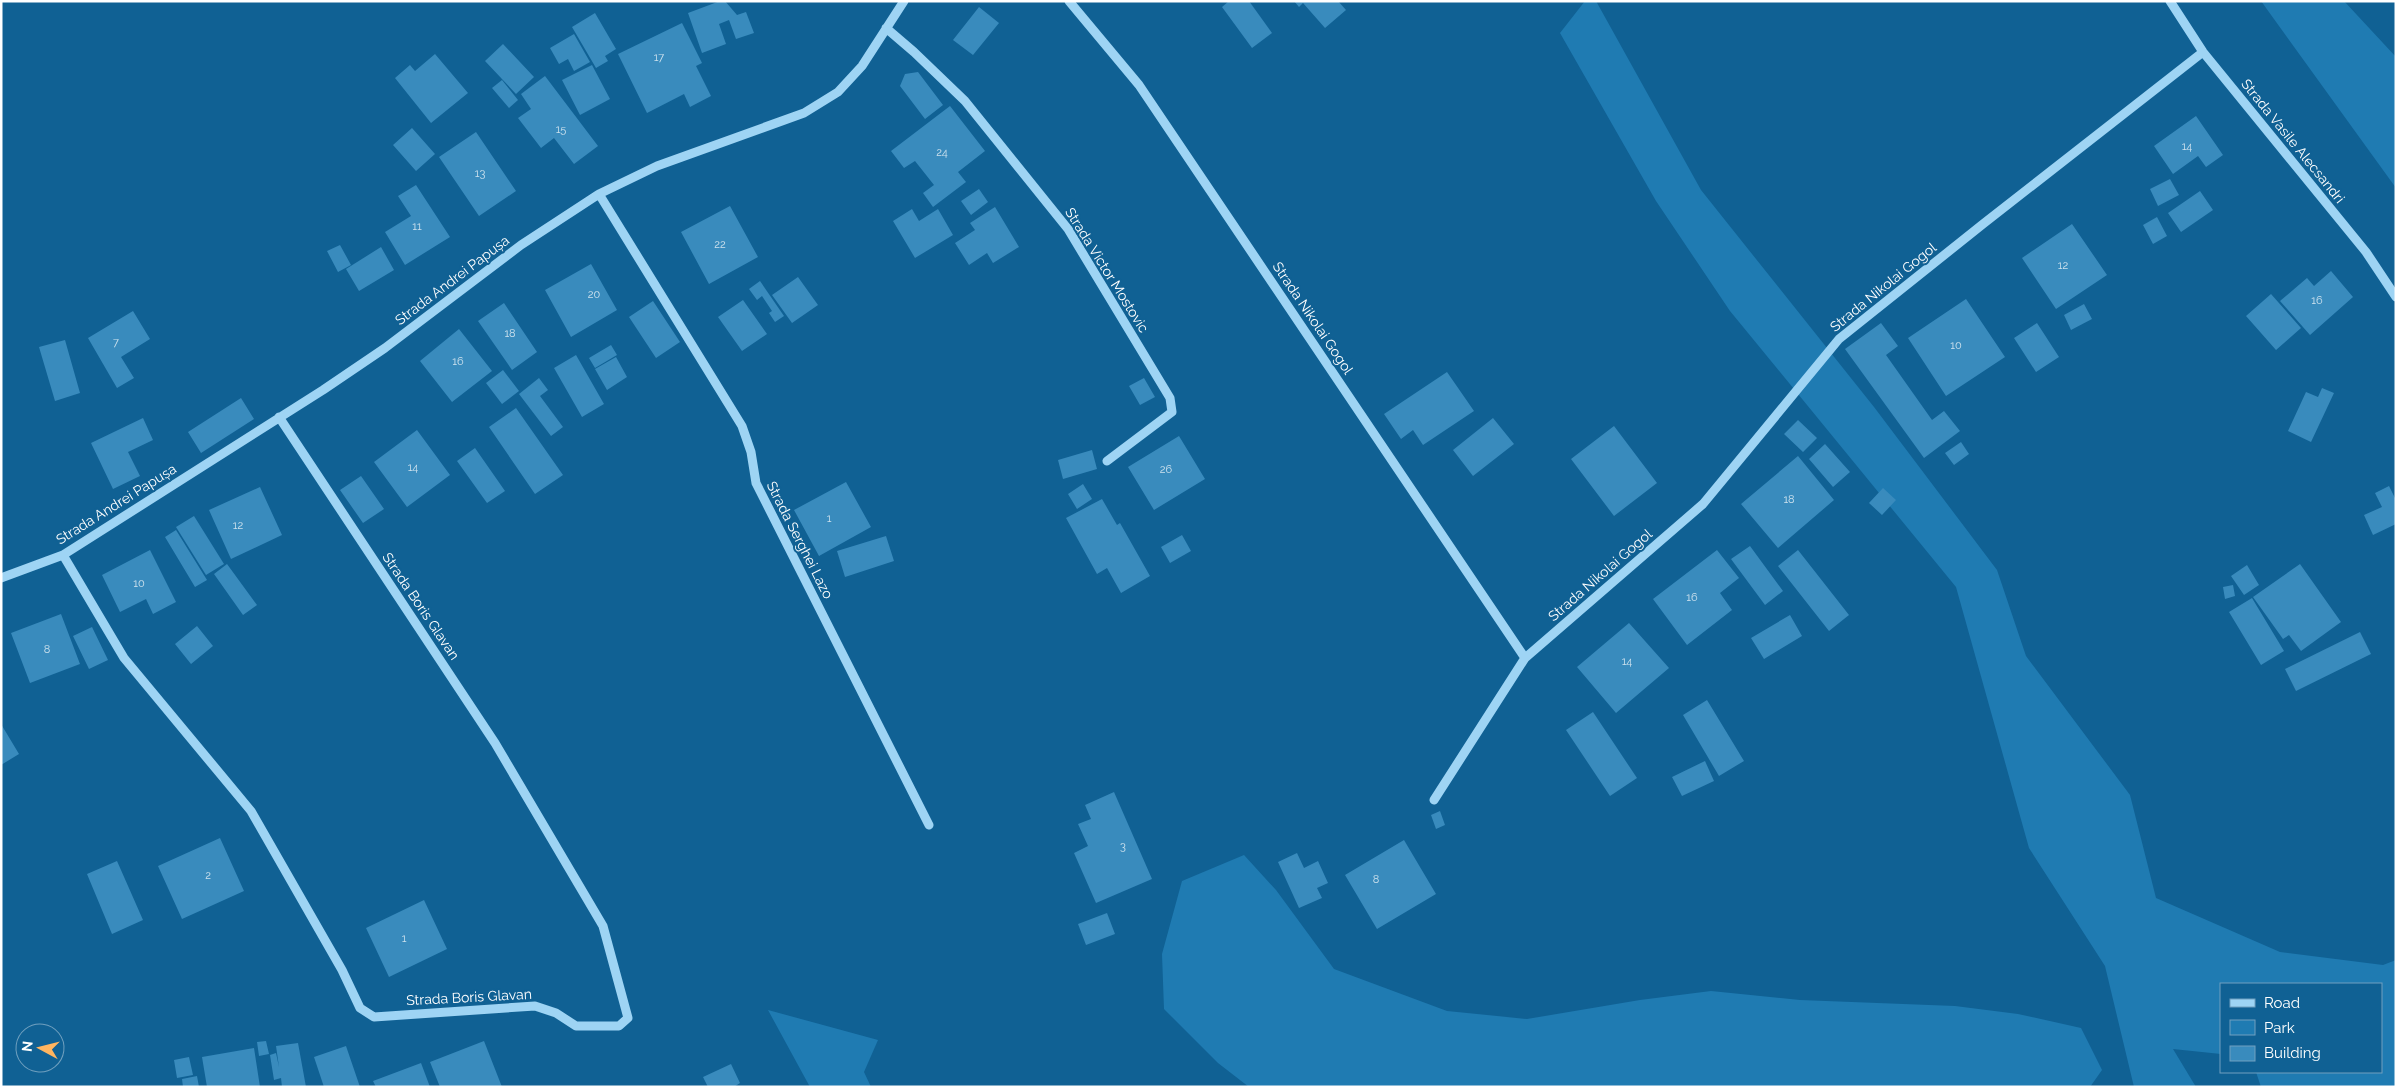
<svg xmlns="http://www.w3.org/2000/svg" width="2397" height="1088" font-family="Raleway,sans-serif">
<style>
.green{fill:#1f7bb2}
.building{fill:#398bbd}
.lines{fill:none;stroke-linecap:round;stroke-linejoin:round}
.minor{stroke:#9ed4f4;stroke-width:9}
.labels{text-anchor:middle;stroke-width:4;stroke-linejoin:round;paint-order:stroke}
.number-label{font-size:11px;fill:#cee2ee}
.street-label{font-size:14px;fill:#fff;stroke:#106194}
</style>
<rect width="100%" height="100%" fill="#106194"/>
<!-- green -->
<path class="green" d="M1585 1H1596L1701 190 1874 407 1997 570 2026 656 2130 795 2156 898 2280 952 2383 965 2396 960V1087H2261L2256 1072H2381V984H2221V1054L2173 1049 2196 1087H2134L2105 966 2029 848 1956 587 1730 311 1656 201 1560 33Z
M2261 1H2344L2396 57V188Z
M1244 855 1276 890 1334 969 1447 1011 1527 1019 1640 1000 1711 991 1800 1000 1955 1006 2018 1014 2081 1028 2102 1070 2090 1087H1249L1218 1063 1164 1009 1162 954 1182 881Z
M768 1010 878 1040 864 1072 871 1087H810Z"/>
<!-- building -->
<path class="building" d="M720 1H725L737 15 746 12 754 33 736 39 729 20 719 24 726 44 702 53 688 13Z
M1229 1H1249L1272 33 1252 48 1222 7Z
M1294 1H1338L1346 10 1325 28 1303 3 1299 7Z
M979 7 999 23 973 55 953 40Z
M595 13 616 49 605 56 608 61 596 68 572 27Z
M682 23 702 63 696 66 711 96 690 107 684 94 647 113 618 54Z
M574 34 590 62 574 71 568 59 559 64 550 48Z
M503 44 534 77 516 94 485 61Z
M435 54 468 93 431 123 395 78 410 65 415 71Z
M592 65 610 99 580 115 562 80Z
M918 72 943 105 925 119 900 86 905 74Z
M545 76 598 146 574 164 554 138 541 148 518 118 531 109 521 94Z
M502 80 518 100 509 108 492 88Z
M950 106 985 151 958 172 966 182 933 207 923 193 934 185 915 161 904 168 891 151Z
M2196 116 2223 155 2206 167 2198 156 2173 174 2154 146Z
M412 128 435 154 416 171 393 145Z
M476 132 516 191 479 216 439 157Z
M2170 179 2179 195 2158 206 2150 189Z
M416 185 450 237 405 265 385 232 411 216 398 196Z
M979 189 988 202 971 215 961 201Z
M2200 191 2213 210 2181 232 2168 213Z
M730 206 758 257 709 284 681 232Z
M995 207 1019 247 993 263 987 253 969 265 955 243 975 230 970 223Z
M912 209 919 221 938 209 953 235 915 258 893 221Z
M2157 217 2167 236 2153 244 2143 225Z
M2072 224 2107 275 2056 309 2022 258Z
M340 245 351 265 338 272 327 251Z
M381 247 394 270 359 291 346 269Z
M591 264 617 310 571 337 545 290Z
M2331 271 2353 297 2310 335 2280 301 2307 278 2314 286Z
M798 277 818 305 792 323 772 295Z
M760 281 784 316 775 322 769 313 772 311 762 296 757 300 749 289Z
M2271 294 2301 328 2276 350 2246 316Z
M1966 299 2005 357 1946 396 1908 338Z
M743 300 767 334 742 351 718 317Z
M653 301 680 342 656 358 629 317Z
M504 303 537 352 512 370 478 321Z
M2084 304 2092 319 2071 330 2064 315Z
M133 311 150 339 121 357 134 378 117 388 88 338Z
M1881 323 1898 346 1886 355 1932 420 1944 411 1960 431 1924 458 1845 349Z
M2037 323 2059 357 2036 372 2014 338Z
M459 329 492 371 452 402 420 361Z
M65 340 80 393 55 401 39 347Z
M611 345 617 355 595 368 589 358Z
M576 355 604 404 582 417 554 368Z
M616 357 627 377 607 390 595 369Z
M503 370 519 391 502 404 486 383Z
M1447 372 1474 411 1423 445 1413 430 1401 439 1384 414Z
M539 378 548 390 540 396 563 427 551 436 519 394Z
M1144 378 1155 397 1140 405 1129 386Z
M2322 388 2334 393 2311 442 2288 431 2306 392 2318 397Z
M241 398 254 419 201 453 188 432Z
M516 408 563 475 535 494 489 427Z
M143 418 153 440 128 452 140 476 113 489 91 443Z
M1493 418 1514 444 1473 476 1453 450Z
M1798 420 1817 438 1803 452 1784 434Z
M1614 426 1657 483 1614 516 1571 459Z
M417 430 450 475 407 507 374 462Z
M1179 436 1205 479 1154 510 1128 467Z
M1961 442 1969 454 1954 465 1945 453Z
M1825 444 1850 472 1833 487 1809 459Z
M475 448 505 491 487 503 457 461Z
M1092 450 1097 469 1063 479 1058 460Z
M1798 456 1834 500 1778 548 1741 504Z
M361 476 384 509 363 523 340 490Z
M846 482 871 527 819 556 794 510Z
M1083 484 1092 499 1077 509 1068 494Z
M2389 486 2396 500V524L2373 535 2364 515 2382 507 2375 493Z
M260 487 282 535 231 559 209 510Z
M1883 488 1896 500 1882 515 1869 503Z
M1102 499 1117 525 1120 523 1150 576 1121 593 1107 568 1097 574 1066 518Z
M194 516 224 564 206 575 176 527Z
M176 530 207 580 195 587 165 537Z
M1182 535 1191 551 1170 563 1161 547Z
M886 536 894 561 845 577 837 551Z
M1750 546 1783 591 1765 605 1731 559Z
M150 550 176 602 153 614 146 599 120 612 102 575Z
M1717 550 1739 578 1720 593 1732 610 1687 645 1653 599Z
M1798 550 1849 615 1829 631 1778 566Z
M227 564 257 605 243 615 214 574Z
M2300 564 2341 622 2301 651 2289 635 2283 639 2253 597Z
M2247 565 2259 585 2244 595 2231 576Z
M2233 585 2235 596 2225 599 2223 587Z
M2252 598 2284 651 2261 665 2229 612Z
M61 614 80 664 30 683 11 633Z
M1790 615 1802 636 1764 659 1751 638Z
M1629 623 1669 668 1616 713 1577 667Z
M197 626 213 646 191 664 175 644Z
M92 627 108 660 89 669 73 636Z
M2360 632 2371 654 2296 691 2285 669Z
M1707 700 1744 761 1719 776 1683 715Z
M1593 712 1637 778 1610 796 1566 730Z
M1 724 19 754 1 765Z
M1705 761 1714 781 1682 796 1672 777Z
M1114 792 1152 879 1096 903 1074 853 1088 846 1078 824 1091 819 1085 805Z
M1440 811 1445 825 1436 829 1431 815Z
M220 838 244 891 182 919 158 866Z
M1404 840 1436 894 1377 929 1345 875Z
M1297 853 1304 868 1318 861 1328 883 1317 888 1322 898 1299 908 1278 862Z
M117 861 143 920 112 934 87 874Z
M424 900 447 949 389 977 366 928Z
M1107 913 1115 934 1086 945 1078 924Z
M266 1041 269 1054 259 1056 257 1042Z
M484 1041 502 1087H440L430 1062Z
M298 1043 306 1087H282L281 1078 274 1080 270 1055 276 1053 279 1067 276 1046Z
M346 1046 360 1087H324L314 1057Z
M254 1048 260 1087H207L202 1057Z
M189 1057 193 1075 177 1078 174 1060Z
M421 1063 430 1087H376L373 1081Z
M731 1064 740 1083 734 1087H708L703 1077Z
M197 1076 199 1087H183L182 1079Z"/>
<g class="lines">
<!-- minor -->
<path class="minor" d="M1069 1 1139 85 1525 658 1703 504 1839 339 1983 224 2203 52
M2170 1 2203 52 2366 252 2396 297
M886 28 914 52 965 101 1068 229 1170 398 1172 412 1107 461
M599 194 742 426 751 452 756 483 929 825
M63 555 124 658 251 811 342 970 360 1008 374 1017 535 1006 556 1013 576 1026H619L628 1018 603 926 495 743 279 417
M1 578 63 555 323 390 385 348 521 245 599 194 657 166 804 113 838 92 862 66 904 1
M1434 800 1525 658"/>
</g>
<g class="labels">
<!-- number labels -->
<g class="number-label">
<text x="659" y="61">17</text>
<text x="561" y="133">15</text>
<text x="2187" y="150">14</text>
<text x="942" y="156">24</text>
<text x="480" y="177">13</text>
<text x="417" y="230">11</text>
<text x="720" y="248">22</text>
<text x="2063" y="269">12</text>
<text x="594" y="298">20</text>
<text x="2317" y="304">16</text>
<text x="510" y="337">18</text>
<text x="116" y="346">7</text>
<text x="1956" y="349">10</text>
<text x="458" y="365">16</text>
<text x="413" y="471">14</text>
<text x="1166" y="473">26</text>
<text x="1789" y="503">18</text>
<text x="829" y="522">1</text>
<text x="238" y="529">12</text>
<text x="139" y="587">10</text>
<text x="1692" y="601">16</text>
<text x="47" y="653">8</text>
<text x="1627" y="665">14</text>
<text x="1123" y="850">3</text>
<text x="208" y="879">2</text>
<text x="1376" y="883">8</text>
<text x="404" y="942">1</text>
</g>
<!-- street labels -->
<g class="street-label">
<text transform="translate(2293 141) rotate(51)" y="5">Strada Vasile Alecsandri</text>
<text transform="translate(1107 270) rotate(58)" y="5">Strada Victor Mostovic</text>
<text transform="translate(452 280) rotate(-37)" y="5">Strada Andrei Papușa</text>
<text transform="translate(1883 287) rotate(-39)" y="5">Strada Nikolai Gogol</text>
<text transform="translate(1313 318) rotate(56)" y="5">Strada Nikolai Gogol</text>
<text transform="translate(116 504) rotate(-32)" y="5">Strada Andrei Papușa</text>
<text transform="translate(800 540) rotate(63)" y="5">Strada Serghei Lazo</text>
<text transform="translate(1600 575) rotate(-41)" y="5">Strada Nikolai Gogol</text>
<text transform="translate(421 606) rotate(56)" y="5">Strada Boris Glavan</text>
<text transform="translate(469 997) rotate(-3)" y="5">Strada Boris Glavan</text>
</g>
</g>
<!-- border -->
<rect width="2397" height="1088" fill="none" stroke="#ffffff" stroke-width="5"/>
<!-- legend -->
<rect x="2220" y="983" width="162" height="90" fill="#106194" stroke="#70a0bf"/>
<rect x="2230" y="999" width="25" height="8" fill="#9ed4f4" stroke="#70a0bf"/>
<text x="2264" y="1008" font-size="15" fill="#ffffff">Road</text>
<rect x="2230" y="1020" width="25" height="15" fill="#1f7bb2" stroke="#70a0bf"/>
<text x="2264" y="1033" font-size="15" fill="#ffffff">Park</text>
<rect x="2230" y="1046" width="25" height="15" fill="#398bbd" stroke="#70a0bf"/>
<text x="2264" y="1058" font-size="15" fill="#ffffff">Building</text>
<!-- north arrow -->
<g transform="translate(40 1048) rotate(277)"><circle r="24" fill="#106194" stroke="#70a0bf"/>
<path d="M0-4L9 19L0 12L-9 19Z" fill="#ffb560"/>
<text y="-8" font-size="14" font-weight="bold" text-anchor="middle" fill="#ffffff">N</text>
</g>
</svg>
